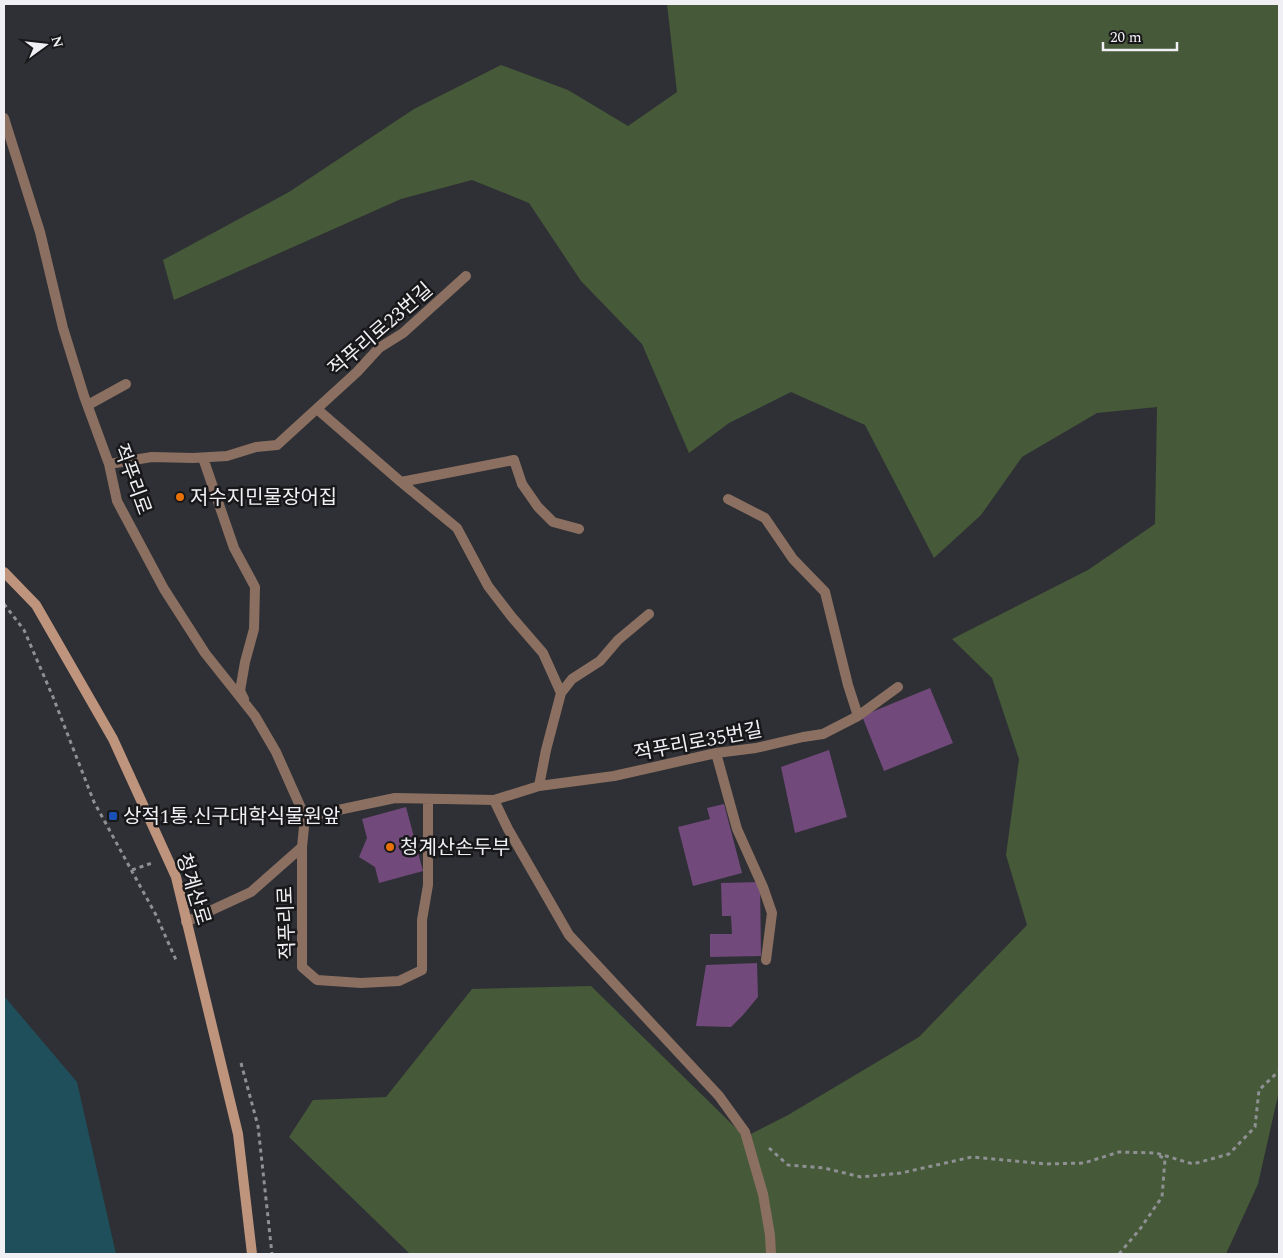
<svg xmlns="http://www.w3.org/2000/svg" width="1283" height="1258" font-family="Spectral,'Noto Sans KR',serif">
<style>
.green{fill:#465938}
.water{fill:#1f4f5a}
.building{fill:#71497b}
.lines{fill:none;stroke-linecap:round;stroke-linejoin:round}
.path{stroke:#8f9094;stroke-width:3;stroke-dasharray:4 4;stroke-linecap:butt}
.lane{stroke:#8b7062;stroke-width:10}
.street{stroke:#8b7062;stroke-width:10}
.secondary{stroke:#bf947d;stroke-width:10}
.food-dot{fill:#e8710a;stroke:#18181a;stroke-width:2}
.transit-dot{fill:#1a4fb4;stroke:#18181a;stroke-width:2}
.labels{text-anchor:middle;stroke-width:5;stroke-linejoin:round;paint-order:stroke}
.street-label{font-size:20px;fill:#f0f0f4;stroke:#18181a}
.poi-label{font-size:20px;fill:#f0f0f4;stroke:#18181a;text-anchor:start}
</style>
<rect width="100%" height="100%" fill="#2f3035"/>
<!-- green -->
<path class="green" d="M667 4H1279V1091L1258 1184 1226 1254H410L289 1137 313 1100 386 1097 472 989 591 986 745 1137 788 1115 919 1037 1027 925 1006 855 1019 759 992 678 952 639 1088 570 1155 524 1157 407 1097 413 1022 457 981 515 934 558 865 425 791 392 729 423 689 453 642 344 581 281 529 203 472 180 401 199 174 300 163 260 289 192 414 109 501 65 568 90 628 126 677 92Z"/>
<!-- water -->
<path class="water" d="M4 996 77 1082 116 1254H4Z"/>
<!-- building -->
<path class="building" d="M930 688 953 743 884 771 862 716Z
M829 750 847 817 795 833 781 767Z
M724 804 742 873 693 886 678 827 710 819 707 808Z
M406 807 423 871 379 883 375 867 359 857 367 838 362 819Z
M760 882 761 956 710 957V934H732L731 916H722L721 883Z
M757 963 758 997 743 1015 731 1027 696 1026 706 965Z"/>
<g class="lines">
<!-- path -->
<path class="path" d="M4 604 24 630 53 697 94 802 156 915 176 960
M132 870 152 863
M241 1063 258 1126 272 1254
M769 1148 788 1165 824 1168 861 1177 901 1173 972 1157 1046 1164 1084 1163 1119 1152 1156 1153 1193 1164 1229 1154 1255 1127 1259 1090 1279 1071
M1119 1254 1140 1229 1162 1197 1165 1159 1158 1155"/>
<!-- lane -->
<path class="lane" d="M88 405 126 384
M522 484 538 507 553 522 579 529"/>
<!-- street -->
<path class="street" d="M4 118 40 232 63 328 84 396 109 464 117 501 164 589 205 653 255 716 276 752 305 817 302 847 251 892 186 922
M317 409 401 482 514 460 522 484
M203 458 234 548 255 587 254 629 245 662 240 691 244 699
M109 464 152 457 193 458 227 456 256 447 277 445 357 372 379 348 403 333 466 276
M401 482 457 528 488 586 511 616 543 653 561 693
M728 499 765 518 793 559 825 592 848 685 858 716
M716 753 737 829 763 887 772 913 766 960
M539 786 546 750 561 693 572 679 600 661 618 640 649 614
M494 800 508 829 569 935 719 1096 745 1132 763 1194 770 1235 771 1254
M305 817 395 798 494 800 539 786 614 776 716 753 756 748 803 737 823 734 858 716 898 687
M302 847V967L317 980 361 983 399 981 422 970V920L428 885V800"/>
<!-- secondary -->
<path class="secondary" d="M4 572 36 605 113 739 176 877 238 1134 252 1254"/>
</g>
<!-- markers -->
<g class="food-dot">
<circle cx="180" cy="497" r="5"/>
<circle cx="390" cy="847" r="5"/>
</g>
<rect class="transit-dot" x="108" y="811" width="10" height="10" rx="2.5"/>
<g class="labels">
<!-- street labels -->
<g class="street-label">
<text transform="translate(380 329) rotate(-41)" y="7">적푸리로23번길</text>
<text transform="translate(133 479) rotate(70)" y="7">적푸리로</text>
<text transform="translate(698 741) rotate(-11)" y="7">적푸리로35번길</text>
<text transform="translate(194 889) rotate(73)" y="7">청계산로</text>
<text transform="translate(286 923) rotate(-92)" y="7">적푸리로</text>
</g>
<!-- poi labels -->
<g class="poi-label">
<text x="190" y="504">저수지민물장어집</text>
<text x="123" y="823">상적1통.신구대학식물원앞</text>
<text x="400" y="854">청계산손두부</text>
</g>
</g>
<!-- border -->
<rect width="1283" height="1258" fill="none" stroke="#f0f0f4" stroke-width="10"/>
<!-- north arrow -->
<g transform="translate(45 45) rotate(75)" stroke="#18181a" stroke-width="4" paint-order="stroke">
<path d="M0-4L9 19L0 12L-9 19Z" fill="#f0f0f4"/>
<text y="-8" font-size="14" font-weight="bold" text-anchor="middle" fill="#f0f0f4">N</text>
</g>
<!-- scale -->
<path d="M1103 42v8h74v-8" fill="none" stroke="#f0f0f4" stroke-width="2.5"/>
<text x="1110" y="42" font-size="15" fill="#f0f0f4" stroke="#18181a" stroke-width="4" paint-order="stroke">20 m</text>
</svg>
